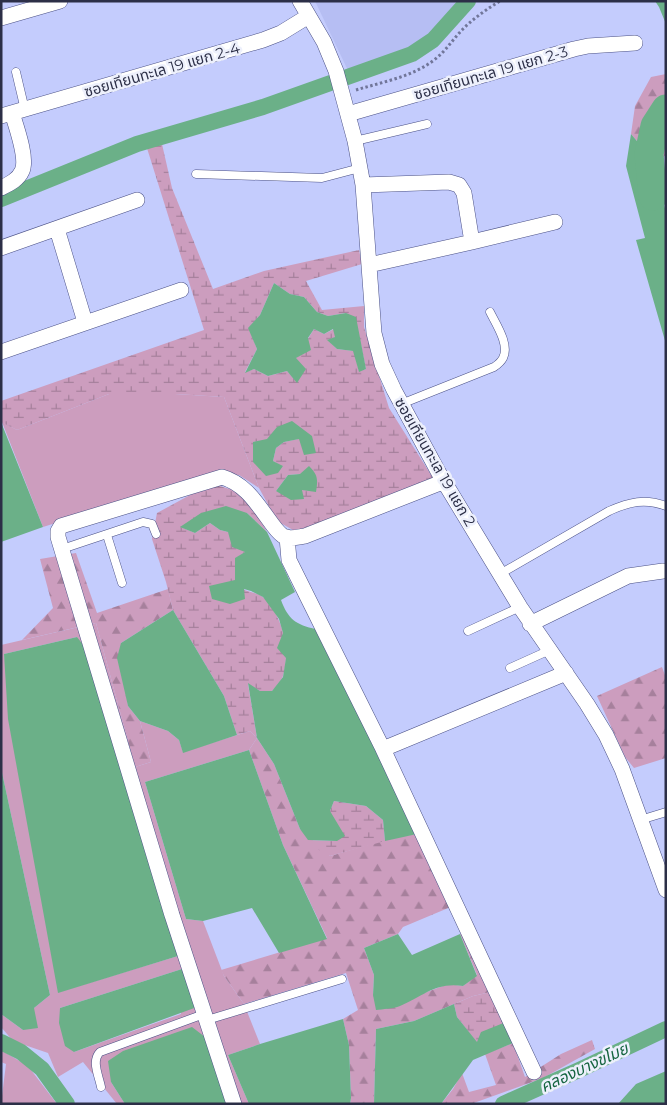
<svg xmlns="http://www.w3.org/2000/svg" width="667" height="1105" font-family="Montserrat,'Noto Sans Thai',sans-serif">
<style>
.built{fill:#b6bef3}
.green{fill:#cc9dbe;fill-rule:evenodd}
.forest{fill:url(#forest-firs)}
.wetland{fill:url(#wetland-marsh);fill-rule:evenodd}
.water{fill:#6bb088}
.lines{fill:none;stroke-linecap:round;stroke-linejoin:round}
.canal{stroke:#6bb088;stroke-width:16}
.river{stroke:#6bb088;stroke-width:29}
.lane-casing{stroke:#4b5186;stroke-width:9}
.street-casing{stroke:#4b5186;stroke-width:16}
.path{stroke:#71769a;stroke-width:3;stroke-dasharray:2.5 2.5;stroke-linecap:butt}
.lane{stroke:#fff;stroke-width:8}
.street{stroke:#fff;stroke-width:15}
.labels{text-anchor:middle;stroke-width:5;stroke-linejoin:round;paint-order:stroke}
.street-label{font-size:15px;fill:#2c2f47;stroke:#edf0fc}
.water-label{font-size:16px;font-style:italic;fill:#14643f;stroke:#edf0fc}
</style>
<defs>
<pattern id="forest-firs" width="22" height="20" patternUnits="userSpaceOnUse" patternTransform="scale(1.25)"><rect width="22" height="20" fill="#cc9dbe"/><path d="M5 1l3.5 6h-7zM16 11l3.5 6h-7z" fill="#a6809c"/></pattern>
<pattern id="wetland-marsh" width="20" height="14" patternUnits="userSpaceOnUse" patternTransform="scale(1.25)"><rect width="20" height="14" fill="#cc9dbe"/><path d="M1 5h8M5 5V1M11 12h8M15 12V8" fill="none" stroke="#a6809c"/></pattern>
</defs>
<rect width="100%" height="100%" fill="#c4ccfd"/>
<!-- built -->
<path class="built" d="M315 1H477L427 51 408 59 352 79Z"/>
<!-- green -->
<path class="green" d="M109 394H175L224 397 259 488 239 475 210 474 43 527 2 422 17 430Z
M96 623 135 767 151 762 140 721 168 731 179 740 183 752 250 731 257 738 249 750 145 782 186 919 203 921 224 976 244 1004 260 1044 228 1055 249 1104H228L111 1082 125 1104H117L83 1062 58 1077 48 1053 13 1041 1 1027V1014L23 1030 34 1008 50 995 1 768V645ZM77 637 178 956 59 992 4 654ZM182 969 181 1014 74 1052 60 1008Z
M1 1050 28 1066 57 1104H1L6 1064 1 1062Z"/>
<!-- forest -->
<path class="forest" d="M666 74V154L657 165 631 134 635 106 651 77Z
M76 553 97 613 168 589 173 610 121 643 128 706 140 721 151 762 135 767 96 623 22 640 53 608 40 559Z
M662 667 666 678V758L634 768 625 757 597 696Z
M257 738 274 764 300 829 330 856 392 838 417 834 453 906 403 927 398 934 364 948 374 975 373 995 424 993 448 984 463 986 477 975 460 934 465 932 491 992 473 996 414 1021 376 1029 374 1104H350L351 1098 349 1045 343 1019 358 1010 346 973 244 1004 224 976 221 970 327 938 283 845 249 750Z
M592 1040 595 1049 543 1078 471 1104H441L453 1089 462 1073 469 1092 496 1085 485 1054 513 1043 525 1077 561 1054Z"/>
<!-- wetland -->
<path class="wetland" d="M162 144 172 188 213 289 264 271 359 250 362 264 306 281 322 310 364 306V327L389 408 433 478 304 529 293 530 277 521 259 488 224 397 175 394H109L17 430 1 422V401L204 330 146 145ZM274 283 290 294 304 297 317 312 328 316 346 313 361 345 366 369 359 371 354 351 337 349 328 340 336 337 334 329 324 334 314 329 296 358 297 382 287 371 268 376 254 369 245 372 257 349 249 328 260 315ZM312 436 284 442 276 448 273 461 283 467 253 462V442ZM300 474 302 490 276 491 288 475Z
M217 485 239 492 253 507 267 532 247 513 181 527 195 533 210 523 220 530 228 532 246 552 236 558 235 580C237 583 240 587 243 589 249 593 258 592 264 598 283 617 291 650 283 676 281 681 276 687 272 691H260L248 684 257 738 250 731 237 735 224 696 173 610 166 582 152 539 157 513 201 489Z
M334 801 366 806 383 820 385 841 330 856 315 848 308 840 337 841 330 811Z
M491 992 506 1022 477 1043 457 1017 454 1004 473 996Z"/>
<!-- water -->
<path class="water" d="M655 1H666V24L659 7Z
M631 134 657 165 666 214V344L636 240 645 238 626 166Z
M274 283 290 294 304 297 317 312 328 316 346 313 356 317 366 369 359 372 353 351 337 349 327 340 335 337 333 329 324 334 314 329 308 338 311 350 296 358 306 369 297 383 287 371 268 376 254 369 245 373 257 349 248 328 260 315Z
M292 421 312 436 316 453 304 455 299 439 284 442 276 448 273 461 283 466 278 473 266 476 253 462V442L267 439 277 427Z
M1 422 43 527 1 542Z
M309 466C318 475 318 479 316 492L302 490 304 499 291 500 276 491 288 475 300 474Z
M226 506 247 513 267 532 295 592 281 600C288 619 296 625 316 629L417 834 385 841 383 820 366 806 334 801 330 811 345 836 337 841 308 840 300 829 274 764 257 738 248 683 260 691H272L283 677 286 658 277 648 283 633 279 619 263 597 251 591 244 589 245 599 230 604 212 599 209 586 235 580V558L245 552 232 547 228 532 220 530 210 523 195 533 180 527 201 513Z
M173 610 224 696 237 735 183 753 179 740 168 731 140 721 128 706 117 658 121 643Z
M77 637 84 646 178 956 58 993 8 719 4 654Z
M249 750 283 845 327 939 279 953 252 908 203 921 186 919 145 782Z
M1 768 50 995 34 1008 38 1028 23 1030 1 1014Z
M398 934 412 955 460 934 477 976 463 986C435 982 424 996 400 1006 393 1009 383 1009 376 1010L373 995 374 975 364 948Z
M182 969 197 1007 74 1052 65 1046 59 1023 60 1008Z
M454 1004 457 1017 477 1042 481 1032 506 1022 513 1043 473 1060 441 1104H374L376 1029 414 1021Z
M343 1019 349 1045 351 1098 350 1104H249L228 1055 260 1044Z
M192 1027 205 1037 228 1104H125L111 1082 108 1061 123 1051Z
M666 1071V1104H618L636 1084Z"/>
<g class="lines">
<!-- canal -->
<path class="canal" d="M1 199 137 144 263 107 412 54 433 40 468 1
M1 1042 21 1052 42 1069 67 1104
M503 1104 579 1070 666 1029"/>
<!-- river -->
<path class="river" d="M653 196 649 154 655 126 666 109"/>
<!-- lane casing -->
<g class="lane-casing">
<path id="lane" d="M16 72 25 110
M355 141 427 124
M196 174 322 178 360 168
M401 404 494 367C497 365 501 362 503 358 510 345 496 324 490 312
M107 535 122 583
M62 549 143 522 152 524 156 534
M500 574 609 511C629 502 645 498 666 506
M468 631 520 607
M510 668 550 650
M640 820 666 812
M207 1020 342 979
M101 1087C99 1076 91 1061 100 1052L204 1014"/>
</g>
<!-- street casing -->
<g class="street-casing">
<path id="street" d="M300 1 324 42 336 71 355 141 363 185 374 333 382 364 394 390 440 475 520 607 587 704 606 735 622 769 666 890
M1 18 60 1
M348 114 574 49 588 46 635 43
M1 116 263 40 281 33 307 17
M363 185 449 182 459 185 464 193 472 242 369 265
M1 188C9 184 18 180 22 171 28 159 16 126 12 113
M57 229 85 322
M472 242 555 222
M1 248 137 200
M1 352 181 290
M287 537 289 560 383 749 534 1072
M530 624 628 576 663 571
M383 749 566 673
M234 1104 172 915 58 537V531L61 526 222 477C246 484 257 504 272 524 275 528 280 535 285 537 292 539 298 537 305 536L445 481"/>
</g>
<!-- path -->
<path class="path" d="M356 90C382 82 412 77 434 60 446 51 453 39 463 29 474 18 487 9 500 1"/>
<!-- lane -->
<use href="#lane" class="lane"/>
<!-- street -->
<use href="#street" class="street"/>
</g>
<g class="labels">
<!-- street labels -->
<g class="street-label">
<text transform="translate(162 70) rotate(-16)" y="5">ซอยเทียนทะเล 19 แยก 2-4</text>
<text transform="translate(491 73) rotate(-16)" y="5">ซอยเทียนทะเล 19 แยก 2-3</text>
<text transform="translate(435 462) rotate(60)" y="5">ซอยเทียนทะเล 19 แยก 2</text>
</g>
<!-- water labels -->
<g class="water-label">
<text transform="translate(584 1067) rotate(-25)" y="6">คลองบางขโมย</text>
</g>
</g>
<!-- border -->
<rect width="667" height="1105" fill="none" stroke="#2c2f47" stroke-width="5"/>
</svg>
